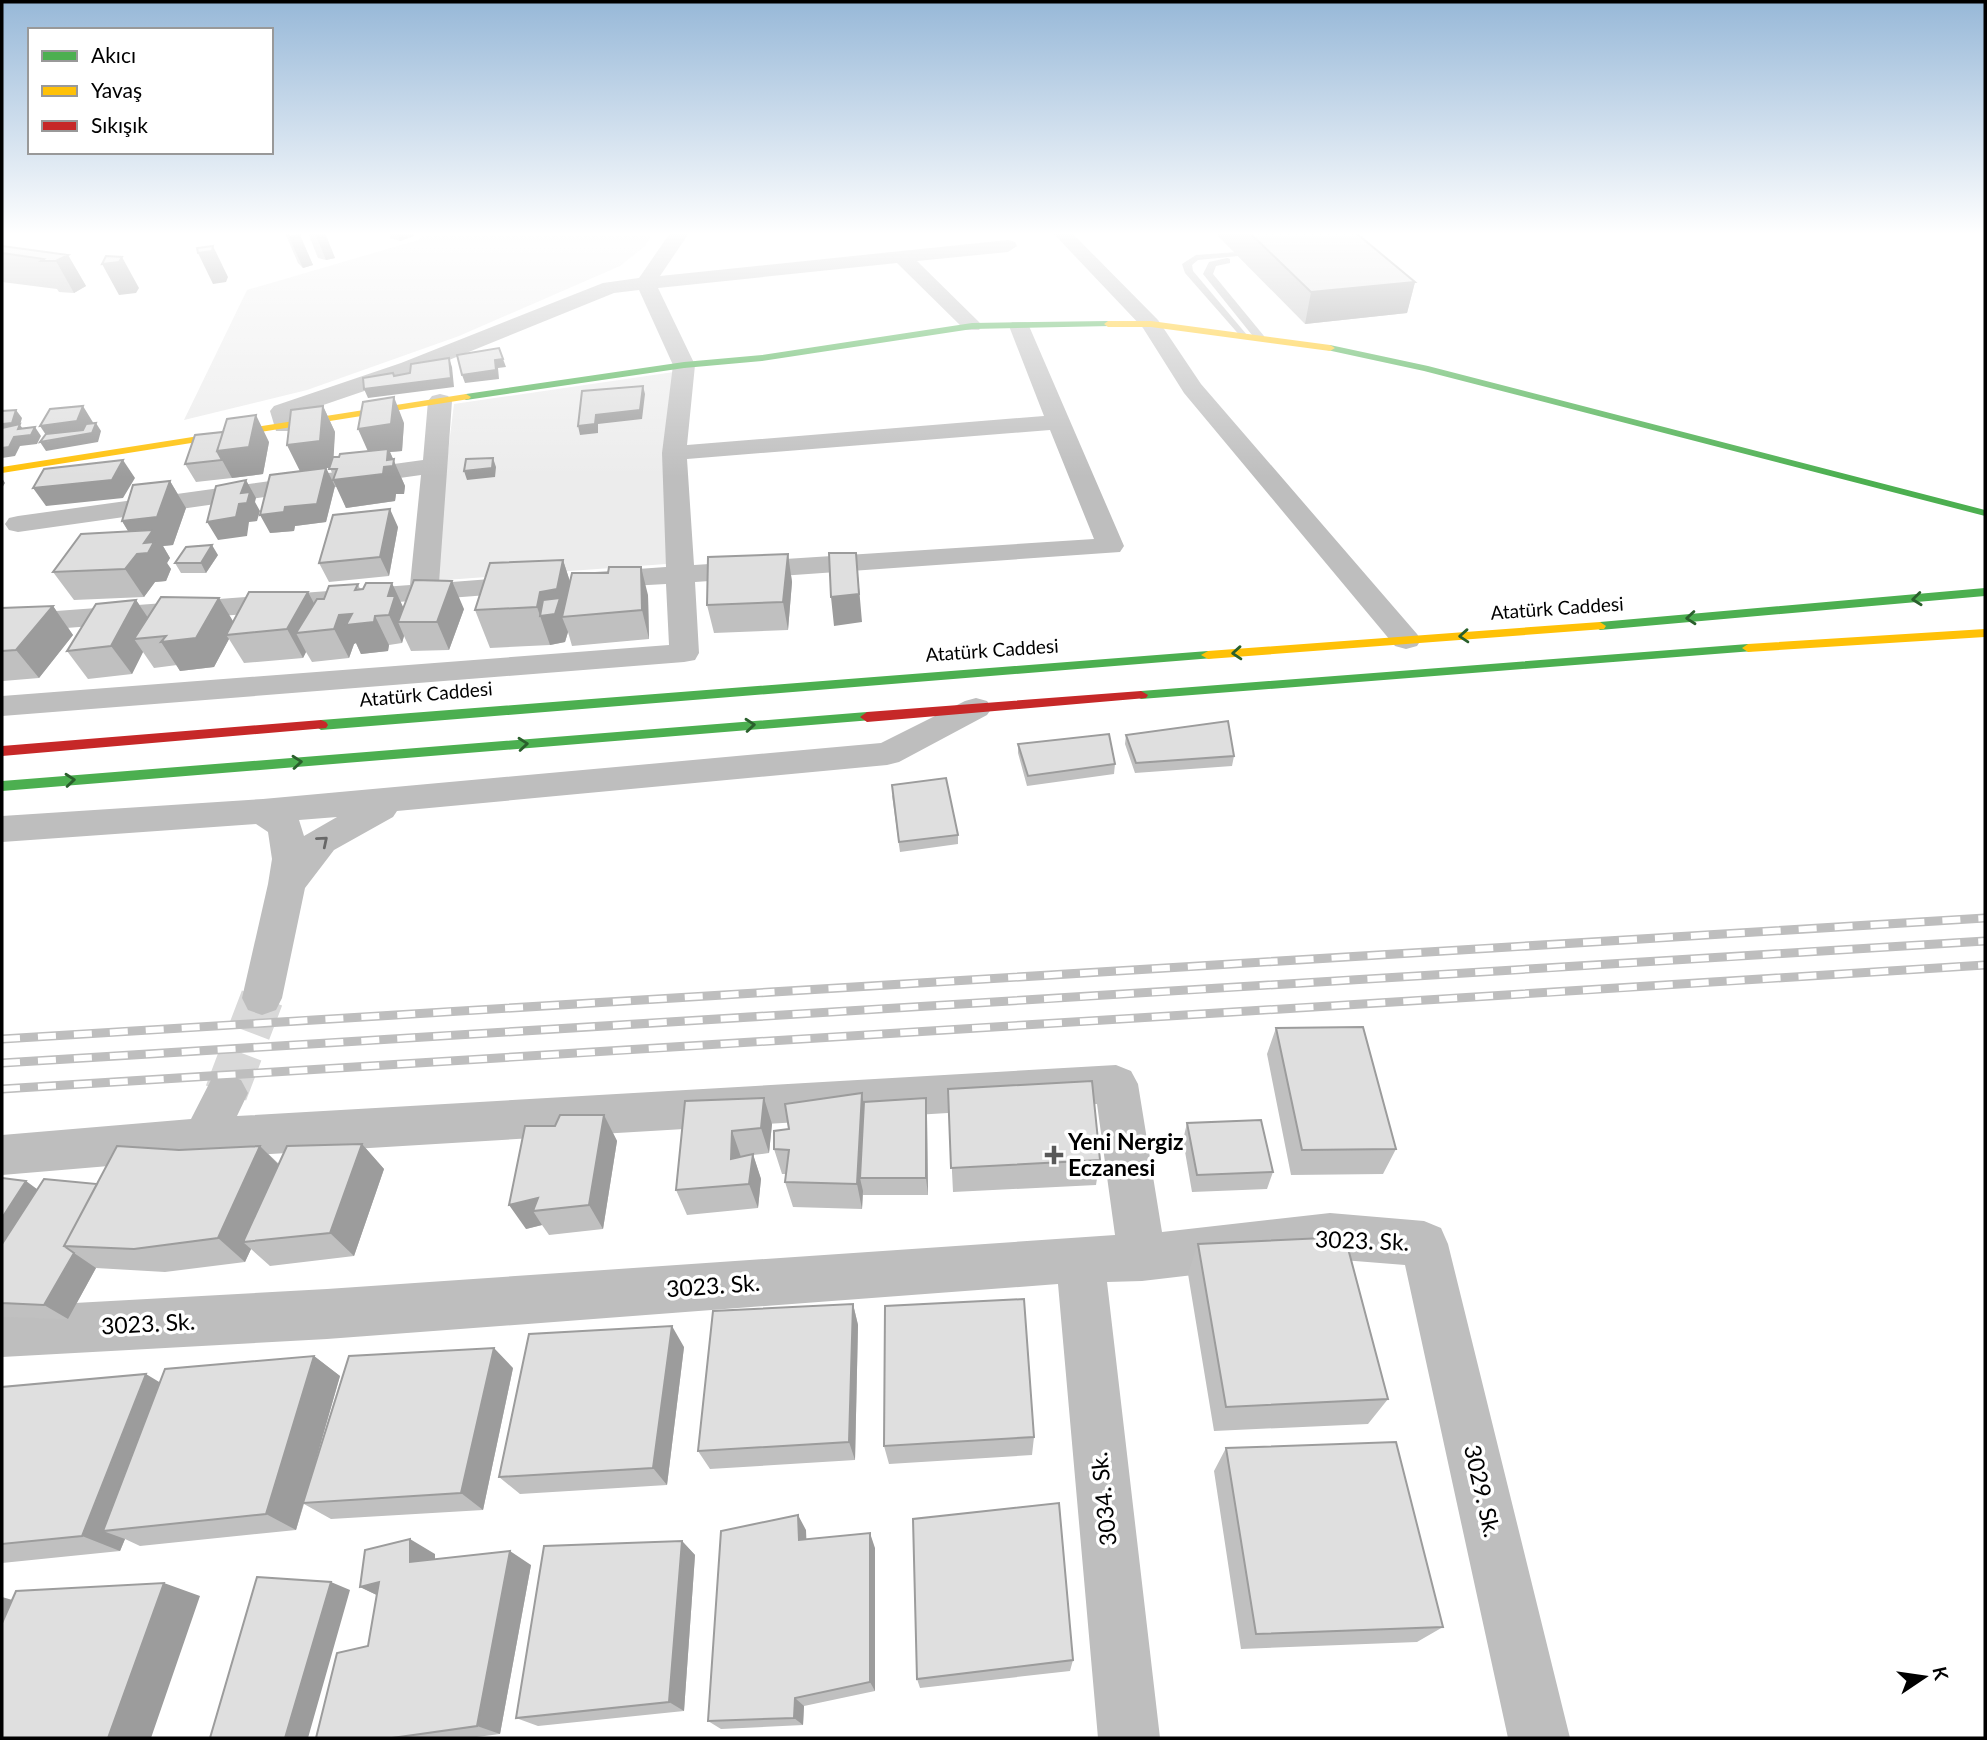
<svg xmlns="http://www.w3.org/2000/svg" width="1987" height="1740" font-family="Lato,sans-serif">
<style>
.green{fill:#ececec}
.lines{fill:none;stroke-linecap:round;stroke-linejoin:round}
.street-tunnel{stroke:#d9d9d9;stroke-width:43;stroke-dasharray:43 22;stroke-linecap:butt}
.lane{fill:#bebebe;fill-rule:evenodd}
.street{fill:#bebebe;fill-rule:evenodd}
.fast{fill:#4caf50;fill-rule:evenodd}
.slow{fill:#ffc107;fill-rule:evenodd}
.jam{fill:#c62828;fill-rule:evenodd}
.rail-casing{stroke:#bebebe;stroke-width:9}
.rail{stroke:#fff;stroke-width:6;stroke-dasharray:18;stroke-linecap:butt}
.wall{fill:#c0c0c0}
.shaded-wall{fill:#9c9c9c}
.building{fill:#dfdfdf;stroke:#9c9c9c;stroke-width:2}
.oneway{stroke:#2a602c}
.oneway2{stroke:#686868}
.poi-dot{fill:#595959;stroke:#fff;stroke-width:2.5}
.labels{text-anchor:middle;stroke-width:7;stroke-linejoin:round;paint-order:stroke}
.street-label{font-size:19px;fill:#000;stroke:#fff}
.near-poi-label{font-size:23px;font-weight:bold;fill:#000;stroke:#fff;text-anchor:start}
.near-street-label{font-size:23px;fill:#000;stroke:#fff}
</style>
<rect width="100%" height="100%" fill="#fff"/>
<!-- green -->
<path class="green" d="M422 233H653L645 246 620 266 459 336 307 390 184 420 247 290 418 240Z
M674 372 666 564 432 581 454 404Z"/>
<g class="lines">
<!-- street-tunnel -->
<path class="street-tunnel" d="M226 1093 262 998"/>
<!-- lane -->
<path class="lane" d="M1238 252V256L1198 260 1192 265 1193 271 1247 335 1242 338 1185 273 1182 264 1196 255Z
M1227 258 1230 259V263L1216 266 1213 274 1264 336V340H1256L1203 274 1209 262Z"/>
<!-- street -->
<path class="street" d="M670 233H689L660 276 1008 240 1015 242 1017 246 1008 252 917 261 979 322 982 326 979 330H965L897 263 658 288 695 365 687 445 1044 416 1009 326 1012 322H1026L1029 326 1124 546 1120 552 695 582 699 653 695 660 684 662 2 716V696L669 645 666 584 595 588 585 586 581 580 585 574 595 572 666 567 662 453 673 365 639 290 614 293 417 373 294 415 296 426 292 431H276L270 411 274 406 401 363 603 283 639 278ZM1050 430 1094 539 694 565 687 459Z
M1053 233H1072L1158 320 1201 384 1417 634 1421 640 1417 646 1406 649 1395 646 1184 393 1143 328Z
M440 394 448 396 452 401 439 583 530 576 540 579 544 585 540 591 2 633V615L410 585 421 475 18 532 9 530 5 524 9 518 18 516 423 460 428 401 432 396Z
M976 698 987 701 992 708 987 715 899 762 887 765 397 811 393 817 334 850 305 888 282 998 276 1010 262 1015 248 1010 242 998 268 884 272 859 268 832 256 824 2 842V816L263 799 881 743 965 701ZM337 817 304 836 299 820Z
M1116 1065 1131 1071 1138 1084 1162 1232 1330 1213 1424 1221 1441 1228 1448 1244 1570 1738H1508L1405 1265 1330 1259 1142 1281 1107 1282 1160 1738H1098L1058 1284 327 1339 2 1357V1307L327 1289 1115 1235 1097 1104 204 1158 2 1175V1135L191 1119 211 1080 226 1074 241 1080 248 1093 237 1116Z"/>
<!-- fast -->
<path class="fast" d="M1108 321 1112 324 1111 326 972 329 762 361 684 368 466 400 461 397 466 394 684 362 762 355 972 323Z
M1330 345 1428 366 1985 510V516L1424 371 1327 350V346Z
M1985 588V596L1600 630 1594 626 1600 622Z
M1748 644 1754 648 1753 651 1141 699 1134 695 1141 691Z
M1208 651 1215 655 1213 658 321 730 314 725 321 720Z
M867 712 872 714 874 717 872 720 2 791V781Z"/>
<!-- slow -->
<path class="slow" d="M1151 321 1330 345 1335 348 1330 351 1151 327H1108L1104 324 1108 321Z
M466 394 471 397 469 399 2 473V467Z
M1600 622 1606 626 1604 629 1208 659 1201 655 1208 651Z
M1985 629V637L1748 652 1742 648 1748 644Z"/>
<!-- jam -->
<path class="jam" d="M1141 691 1148 695 1146 698 867 722 860 717 867 712Z
M321 720 326 722 328 725 326 728 2 756V746Z"/>
<!-- rail casing -->
<g class="rail-casing">
<path id="rail" d="M2 1039 1985 918
M2 1063 1985 941
M2 1089 1985 965"/>
</g>
<!-- rail -->
<use href="#rail" class="rail"/>
</g>
<!-- wall -->
<path class="wall" d="M285 233H299L313 265 303 268 298 263Z
M308 233H325L335 258 326 260 318 258Z
M389 233H413L414 236 400 241 390 238Z
M1215 233H1356L1415 282 1407 313 1305 324Z
M2 246 68 255 86 286 74 293 59 292 57 289 2 282Z
M323 406 335 432 333 457 368 451 404 423 402 451 390 452 405 486 404 494H396L395 501 346 508 330 468H326L335 486 326 522 295 526 294 531 270 533 300 471 287 445Z
M269 442 263 474 232 478 196 482 185 464Z
M170 481 186 508 173 545 163 546 170 558 167 563 171 569 166 581 155 582 144 597 74 600 53 572 128 531 122 521Z
M398 527 389 576 329 582 319 563Z
M788 554 792 582 788 630 714 633 707 605Z
M218 555 206 573H181L175 563Z
M563 560 570 582 648 595 649 639 572 646 568 632 565 642 550 645 490 648 475 610Z
M358 584 360 589 404 607 464 609 449 650 411 651 404 636 402 643 389 645 388 651 361 654 356 643 354 644 349 658 312 662 306 652 303 658 244 663 229 639 214 667 180 671 177 665 154 668 143 652 132 674 88 679 67 651 136 600 148 617 219 598 233 622 314 603Z
M53 606 73 635 39 678 3 681 2 608Z
M1126 735 1234 756 1232 766 1135 773 1125 744Z
M1018 744 1115 764 1114 774 1027 786 1018 753Z
M892 795 958 835V844L900 852Z
M1276 1028 1396 1149 1383 1174 1291 1175 1267 1054Z
M948 1089 1100 1160 1096 1185 953 1192Z
M685 1101 772 1124 769 1153 753 1155 761 1179 758 1208 687 1215 676 1190Z
M864 1102 927 1116 928 1195H863V1191L862 1209 793 1207 785 1182 786 1174H782L774 1149 789 1129Z
M604 1115 617 1141 603 1229 549 1235 542 1225 526 1229 555 1126Z
M1187 1123 1273 1172 1267 1189 1192 1192 1183 1140Z
M362 1144 384 1169 354 1256 270 1266 251 1249 245 1262 165 1272 96 1268 68 1319 2 1317V1178L37 1189 97 1184 179 1150 260 1146 279 1164Z
M1198 1244 1388 1399 1368 1424 1214 1431 1188 1274Z
M853 1304 858 1325 855 1460 710 1469 698 1451Z
M684 1347 667 1485 520 1494 499 1477Z
M314 1356 340 1376 312 1472 513 1368 483 1510 331 1519 304 1504 296 1530 140 1546 125 1539 120 1551 2 1563V1387L160 1383Z
M1034 1437 1032 1455 889 1464 884 1446Z
M1226 1448 1443 1627 1417 1642 1241 1649 1214 1471Z
M806 1530V1539L875 1548V1691L804 1706 803 1725 721 1729 708 1721Z
M682 1541 695 1555 684 1711 538 1726 516 1718Z
M435 1554V1559L531 1565 500 1734 469 1738H316L368 1646 377 1595 360 1587Z
M1073 1660 1070 1671 920 1688 917 1679Z"/>
<!-- shaded-wall -->
<path class="shaded-wall" d="M315 233H325L335 258 326 260Z
M397 233H413L414 236 400 241Z
M300 235 313 265 303 268 289 237Z
M213 246 228 277 226 282 213 284 198 253Z
M68 255 86 286 74 293 56 261Z
M122 257 139 288 136 293 119 295 102 264Z
M1415 282 1407 313 1305 324 1311 292Z
M449 358 452 367 454 387 368 398 364 389Z
M503 359 506 367 498 368 499 379 465 383 462 375 495 360Z
M643 386 645 394 642 419 598 424V433L580 435 578 426Z
M394 397 404 423 402 451 390 452 405 486 404 494H396L395 501 346 508 333 480 384 467 387 460 370 456 358 429Z
M83 406 94 424 96 423 101 431 98 442 46 451 40 442 50 441 40 426Z
M323 406 335 432 333 468H326L335 486 326 522 295 526 294 531 270 533 260 515 300 471 287 445Z
M16 410 22 418 20 425 26 433 35 427 41 436 37 444 20 446 15 456 2 458V426Z
M256 415 269 442 263 474 232 478 217 451Z
M493 458 496 467 495 477 467 480 464 471Z
M123 460 135 478 123 498 46 506 33 488Z
M2 478 5 483 2 488Z
M246 480 256 498 255 502 260 511 257 521 249 522 247 536 218 540 207 522 241 493Z
M170 481 186 508 173 545 163 546 170 558 167 563 171 569 166 581 155 582 144 597 125 569 139 549 122 521Z
M390 509 398 527 389 576 380 557Z
M212 545 218 555 206 573 201 563Z
M856 553 862 622 834 626 831 597Z
M788 554 792 582 788 630 783 602Z
M563 560 575 597 562 617 568 632 565 642 550 645 537 607 540 592Z
M641 567 648 595 649 639 642 610Z
M452 581 464 609 449 650 437 622Z
M392 583 405 611 398 622 404 636 402 643 389 615 388 596Z
M308 592 323 620 296 633 306 652 303 658 287 629Z
M219 598 236 626 226 635 229 639 214 667 180 671 161 642Z
M136 600 155 628 134 639 143 652 132 674 111 646Z
M53 606 73 635 39 678 16 650Z
M352 614 375 616 389 645 388 651 361 654 356 643 354 644 349 658 334 629 339 615Z
M862 1093 866 1119 860 1178 863 1191 862 1209 857 1184Z
M764 1098 772 1124 769 1153 761 1128Z
M926 1098 927 1116 928 1195 926 1178Z
M604 1115 617 1141 603 1229 589 1205Z
M732 1131 741 1157 731 1159Z
M362 1144 384 1169 354 1256 330 1233Z
M260 1146 285 1171 243 1242 251 1249 245 1262 218 1238Z
M753 1154 761 1179 758 1208 749 1184Z
M26 1181 60 1206 2 1265V1218Z
M538 1198 533 1211 542 1225 526 1229 509 1205Z
M74 1253 96 1268 68 1319 44 1305Z
M853 1304 858 1325 855 1460 849 1442Z
M672 1326 684 1347 667 1485 653 1468Z
M494 1348 513 1368 483 1510 461 1493Z
M314 1356 340 1376 296 1530 266 1514Z
M146 1374 179 1394 103 1531 125 1539 120 1551 82 1536Z
M798 1515 806 1530 807 1555 799 1540Z
M870 1533 875 1548V1691L870 1682Z
M410 1539 435 1554V1576L410 1562Z
M682 1541 695 1555 684 1711 669 1702Z
M510 1551 531 1565 500 1734 477 1726Z
M331 1582 350 1590 308 1738H285Z
M379 1582 387 1600 360 1587Z
M164 1583 200 1596 151 1738H108Z
M2 1597 40 1608 2 1688Z
M795 1698 804 1706 803 1725 794 1718Z"/>
<!-- building -->
<path class="building" d="M285 233H299L300 235 289 237Z
M1250 233H1356L1415 282 1311 292Z
M2 246 68 255 56 261H41L44 259 2 253Z
M213 246 212 251 198 253 197 248Z
M106 256 122 257 119 262 102 264Z
M499 348 503 359 495 360 496 370 462 375 457 355Z
M449 358 451 378 364 389 363 378 393 373 394 376 410 373 411 364Z
M643 386 640 410 596 415 595 424 578 426 582 391Z
M394 397 391 424 358 429 363 402Z
M83 406 77 421 40 426 50 409Z
M323 406 320 441 287 445 291 410Z
M16 410 12 423 3 424 2 426V411Z
M256 415 249 447 217 451 227 419Z
M96 423 92 433 40 442 46 434 83 430 86 424Z
M20 424 18 429 35 427 31 435 14 437 9 447 2 448V428Z
M223 432 217 451 222 460 185 464 195 435Z
M388 449 387 460 394 459 393 466 384 467 383 474 333 480 337 469H329L333 457H339L340 454Z
M493 458 492 468 464 471 466 459Z
M123 460 112 480 33 488 44 469Z
M326 468 317 504 285 507 284 512 260 515 270 475Z
M246 480 241 493 250 492 247 503 239 504 236 517 207 522 216 486Z
M170 481 157 517 122 521 133 485Z
M390 509 380 557 319 563 333 515Z
M153 530 144 543 154 542 148 553 137 554 125 569 53 572 81 534Z
M212 545 201 563H175L186 547Z
M829 553H856L859 594 831 597Z
M788 554 783 602 707 605 708 557Z
M563 560 557 589 540 592 537 607 475 610 490 563Z
M609 567H641L642 610 562 617 572 573H608Z
M414 580 452 581 437 622H398Z
M366 583H392L388 596H395L389 615 375 616 374 622 346 625 352 614 339 615 334 629 296 633 317 599H324L329 586 358 584 355 590 363 589Z
M249 592H308L287 629 226 635Z
M161 597 219 598 196 638 161 642 166 636 134 639Z
M560 598 555 614 540 616 543 600Z
M136 600 111 646 67 651 96 604Z
M53 606 16 650 2 651V608Z
M1228 721 1234 756 1136 763 1126 735Z
M1109 734 1115 764 1028 776 1018 744Z
M946 778 958 835 899 842 892 785Z
M1363 1027 1396 1149 1302 1150 1276 1028Z
M1092 1081 1100 1160 951 1168 948 1089Z
M862 1093 857 1184 785 1182 789 1150 774 1149V1131L789 1129 785 1104Z
M764 1098 761 1128 732 1131 731 1159 753 1154 749 1184 676 1190 685 1101Z
M926 1098V1178H860L864 1102Z
M560 1115H604L589 1205 533 1211 538 1198 509 1205 525 1126H555Z
M1261 1120 1273 1172 1197 1175 1187 1123Z
M362 1144 330 1233 243 1242 287 1146Z
M117 1146 179 1150 260 1146 218 1238 134 1249 64 1246Z
M2 1178 26 1181 2 1218Z
M44 1179 97 1184 64 1246 74 1253 44 1305 2 1303V1244Z
M1345 1237 1388 1399 1226 1407 1198 1244Z
M1024 1299 1034 1437 884 1446 885 1306Z
M853 1304 849 1442 698 1451 713 1311Z
M672 1326 653 1468 499 1477 529 1334Z
M494 1348 461 1493 303 1503 349 1356Z
M314 1356 266 1514 103 1531 165 1369Z
M146 1374 82 1536 2 1544V1387Z
M1396 1442 1443 1627 1256 1634 1226 1448Z
M1059 1503 1073 1660 917 1679 913 1519Z
M798 1515 799 1540 870 1533V1682L795 1698 794 1718 708 1721 721 1531Z
M410 1539V1562L510 1551 477 1726 392 1738H316L337 1653 368 1646 379 1582 360 1587 365 1550Z
M682 1541 669 1702 516 1718 544 1546Z
M257 1577 331 1582 285 1738H210Z
M164 1583 108 1738H2V1623L16 1591Z"/>
<!-- one-way arrows -->
<defs><path id="oneway-chevron" d="M-2-3.5L2.5 0L-2 3.5" fill="none" stroke-width="1.6" stroke-linecap="round" stroke-linejoin="round" transform="scale(1.75)"/></defs>
<g class="oneway">
<use href="#oneway-chevron" transform="translate(1917 599) rotate(174)"/>
<use href="#oneway-chevron" transform="translate(1691 618) rotate(175)"/>
<use href="#oneway-chevron" transform="translate(1464 636) rotate(176)"/>
<use href="#oneway-chevron" transform="translate(1237 653) rotate(176)"/>
<use href="#oneway-chevron" transform="translate(750 725) rotate(-5)"/>
<use href="#oneway-chevron" transform="translate(523 744) rotate(-5)"/>
<use href="#oneway-chevron" transform="translate(297 762) rotate(-5)"/>
<use href="#oneway-chevron" transform="translate(70 780) rotate(-5)"/>
</g>
<use class="oneway2" href="#oneway-chevron" transform="translate(323 841) rotate(-40)"/>
<!-- sky -->
<linearGradient id="sky" x2="0" y2="1"><stop stop-color="#97b8d8"/><stop offset="0.49" stop-color="#fff"/><stop offset="1" stop-color="#fff" stop-opacity="0"/></linearGradient>
<rect width="1987" height="477" fill="url(#sky)"/>
<!-- markers -->
<path class="poi-dot" d="M1050.5 1144.5h7v7h7v7h-7v7h-7v-7h-7v-7h7z"/>
<g class="labels">
<!-- street labels -->
<g class="street-label">
<text transform="translate(1557 608) rotate(-4)" y="7">Atatürk Caddesi</text>
<text transform="translate(992 650) rotate(-4)" y="7">Atatürk Caddesi</text>
<text transform="translate(426 694) rotate(-5)" y="7">Atatürk Caddesi</text>
</g>
<!-- near-poi labels -->
<g class="near-poi-label">
<text x="1068" y="1150">Yeni Nergiz<tspan x="1068" dy="26">Eczanesi</tspan></text>
</g>
<!-- near-street labels -->
<g class="near-street-label">
<text transform="translate(1362 1241) rotate(2)" y="8">3023. Sk.</text>
<text transform="translate(713 1286) rotate(-4)" y="8">3023. Sk.</text>
<text transform="translate(148 1324) rotate(-3)" y="8">3023. Sk.</text>
<text transform="translate(1482 1491) rotate(77)" y="8">3029. Sk.</text>
<text transform="translate(1104 1499) rotate(-96)" y="8">3034. Sk.</text>
</g>
</g>
<!-- border -->
<rect width="1987" height="1740" fill="none" stroke="#000000" stroke-width="7"/>
<!-- legend -->
<rect x="28" y="28" width="245" height="126" fill="#ffffff" stroke="#999999" stroke-width="2"/>
<rect x="42" y="51" width="35" height="10" fill="#4caf50" stroke="#999999" stroke-width="2"/>
<text x="91" y="63" font-size="21" fill="#000000">Akıcı</text>
<rect x="42" y="86" width="35" height="10" fill="#ffc107" stroke="#999999" stroke-width="2"/>
<text x="91" y="98" font-size="21" fill="#000000">Yavaş</text>
<rect x="42" y="121" width="35" height="10" fill="#c62828" stroke="#999999" stroke-width="2"/>
<text x="91" y="133" font-size="21" fill="#000000">Sıkışık</text>
<!-- north arrow -->
<g transform="translate(1924 1677) rotate(77)" stroke="#ffffff" stroke-width="5" paint-order="stroke">
<path d="M0-5L12 26L0 18L-12 26Z" fill="#000000"/>
<text y="-10" font-size="19" font-weight="bold" text-anchor="middle" fill="#000000">K</text>
</g>
</svg>
